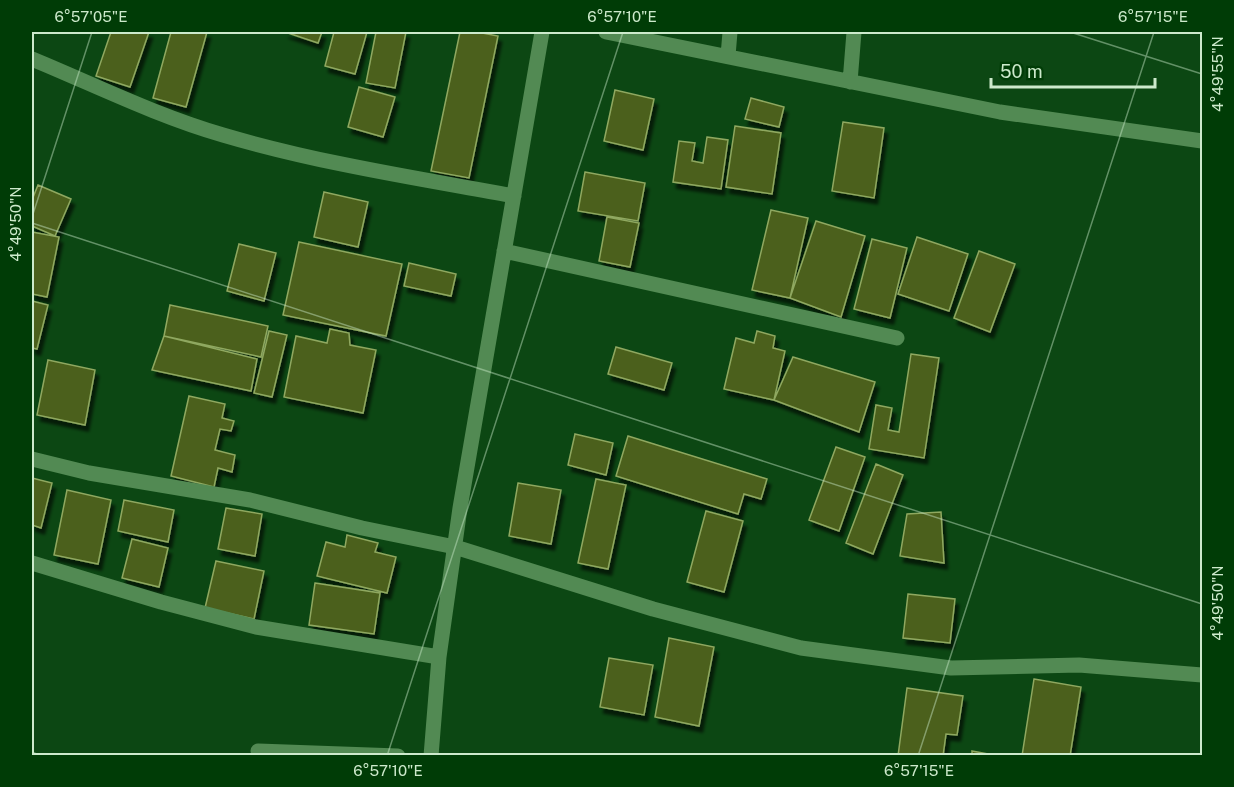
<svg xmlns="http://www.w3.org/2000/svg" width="1234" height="787" font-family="'Public Sans',sans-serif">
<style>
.building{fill:#4c611a;stroke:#8fa861;stroke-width:1.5;filter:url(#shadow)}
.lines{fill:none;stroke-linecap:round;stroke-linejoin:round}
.minor{stroke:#528a53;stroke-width:15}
.ticks{fill:none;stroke:#cdeacc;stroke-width:1.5;stroke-opacity:0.45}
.neatline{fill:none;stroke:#cdeacc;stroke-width:2}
.ticks-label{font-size:15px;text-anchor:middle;fill:#cdeacc}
</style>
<defs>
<filter id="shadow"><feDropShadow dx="3.5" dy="6" stdDeviation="1.5" flood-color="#0009"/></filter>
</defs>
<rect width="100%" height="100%" fill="#0c4713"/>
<!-- building -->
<path class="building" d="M111 32H149L130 87 96 76Z
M171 32H207L186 107 153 98Z
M285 32H322L318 43Z
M334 32H367L355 74 325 66Z
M376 32H406L395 88 366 83Z
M460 32H477L498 36 469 178 431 171Z
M359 87 395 97 383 137 348 127Z
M615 90 654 99 643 150 604 141Z
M751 98 784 107 779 127 745 119Z
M843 122 884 128 874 198 832 191Z
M735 126 781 133 772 194 726 187Z
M707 137 728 140 721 189 673 182 679 141 695 143 692 161 703 163Z
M585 172 645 183 638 221 578 211Z
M38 185 71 199 55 236 32 226V200Z
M324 192 368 202 358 247 314 237Z
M771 210 808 218 790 298 752 290Z
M607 217 639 223 630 267 599 261Z
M816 221 865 236 841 317 790 298Z
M32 232 59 237 47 297 32 294Z
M917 237 968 254 949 311 898 294Z
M872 239 907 248 890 318 854 309Z
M299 242 402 264 386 336 283 315Z
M239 244 276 253 264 301 227 291Z
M979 251 1015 264 990 332 954 318Z
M409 263 456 274 451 296 404 286Z
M32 301 48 305 37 349 32 348Z
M170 305 268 326 261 357 164 336Z
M330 329 349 333 350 345 376 350 363 413 284 397 296 336 327 343Z
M269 331 287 335 272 397 254 393Z
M757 331 775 336 773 348 785 351 774 400 724 389 736 338 754 343Z
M164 336 257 359 251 391 152 370Z
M616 347 672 363 664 390 608 374Z
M911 354 939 358 924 458 869 449 876 405 892 408 888 430 899 432Z
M793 357 875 382 859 432 774 400Z
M48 360 95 370 85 425 37 415Z
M189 396 225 404 222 418 234 421 231 431 220 429 215 450 235 455 232 472 218 468 214 487 171 476Z
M575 434 613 443 606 475 568 465Z
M628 436 767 479 761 499 744 494 738 514 616 476Z
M836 447 865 457 839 531 809 520Z
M876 464 903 475 873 554 846 543Z
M32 478 52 483 41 528 32 525Z
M596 479 626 485 608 569 578 563Z
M518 483 561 490 551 544 509 536Z
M67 490 111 500 98 564 54 555Z
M124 500 174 510 168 542 118 531Z
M226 508 262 514 255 556 218 549Z
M706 511 743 521 724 592 687 582Z
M941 512 944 563 900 556 907 514Z
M347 535 378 543 375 552 396 557 387 593 317 576 326 542 345 547Z
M132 539 168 548 159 587 122 578Z
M216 561 264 571 254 619 205 608Z
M315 583 380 593 374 634 309 625Z
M908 594 955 599 950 643 903 638Z
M669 638 714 647 699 726 655 717Z
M609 658 653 665 644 715 600 707Z
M1034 679 1081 687 1070 756H1022Z
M907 688 963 696 957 735 946 734 943 756H898Z
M972 751 999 756H972Z"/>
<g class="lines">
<!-- minor -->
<path class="minor" d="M606 32 1000 112 1202 141
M728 56 730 32
M32 59C95 85 157 116 223 135 318 163 416 178 514 196
M850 82 854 32
M504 251 897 338
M32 459 89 473 250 500 362 528 455 547 653 609 801 648 951 668 1079 665 1202 675
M32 563 161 602 256 627 439 657
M258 751 398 756
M431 756 439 657 460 508 542 32"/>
</g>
<!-- ticks -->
<path class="ticks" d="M1070 32 1202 74M32 217 92 32M32 223 1202 604M32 752 41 756M387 756 623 32M918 756 1154 32"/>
<!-- border -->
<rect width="1234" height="787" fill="none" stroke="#003c06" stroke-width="66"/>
<!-- scale -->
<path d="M991 78v9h164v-9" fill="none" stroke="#cdeacc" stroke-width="3"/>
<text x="1000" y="78" font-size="18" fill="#cdeacc" stroke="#003c06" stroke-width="4.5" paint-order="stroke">50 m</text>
<rect x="33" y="33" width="1168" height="721" class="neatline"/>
<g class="ticks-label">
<text x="91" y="22">6°57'05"E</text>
<text x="622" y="22">6°57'10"E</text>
<text x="1153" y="22">6°57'15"E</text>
<text transform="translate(1218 74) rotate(-90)" y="5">4°49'55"N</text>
<text transform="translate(16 224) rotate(-90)" y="5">4°49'50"N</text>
<text transform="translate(1218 603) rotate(-90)" y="5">4°49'50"N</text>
<text x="388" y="776">6°57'10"E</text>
<text x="919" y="776">6°57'15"E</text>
</g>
</svg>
